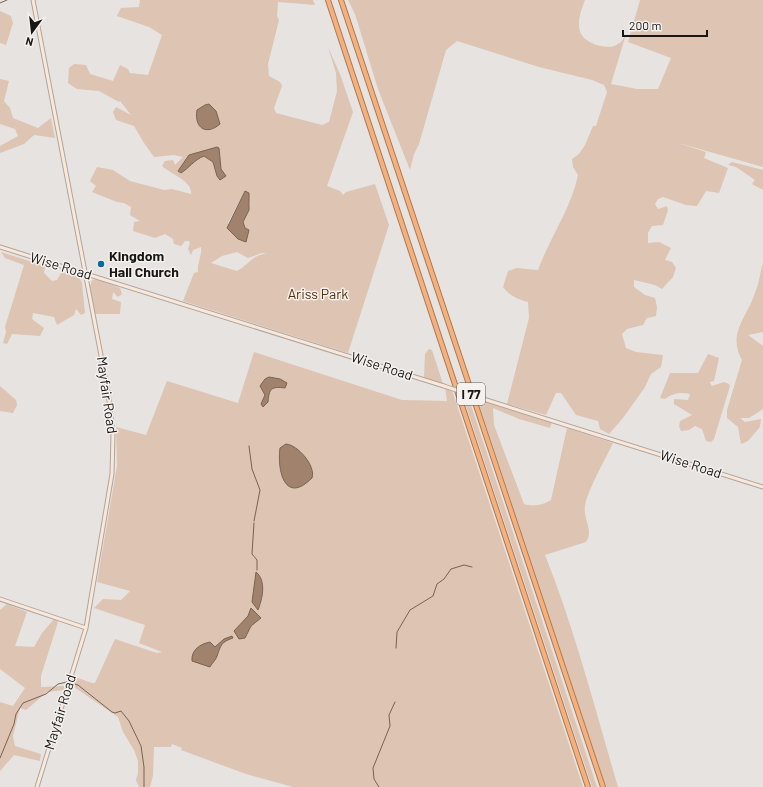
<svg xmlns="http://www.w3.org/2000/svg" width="763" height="787" font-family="Barlow,sans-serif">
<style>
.green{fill:#ddc4b3;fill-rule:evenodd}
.water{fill:#a1836d;stroke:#786353}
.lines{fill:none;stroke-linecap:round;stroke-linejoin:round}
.stream{stroke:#786353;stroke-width:1}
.secondary-casing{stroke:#a9a6a4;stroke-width:5}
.highway-casing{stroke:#a87a58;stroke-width:6}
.secondary{stroke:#fce7d7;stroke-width:3}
.highway{stroke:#f6b07b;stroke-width:4}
.secondary-bridge-casing{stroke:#a9a6a4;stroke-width:5;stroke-linecap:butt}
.secondary-bridge{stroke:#fce7d7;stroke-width:3}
.poi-dot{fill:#056b99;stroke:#f4f1ee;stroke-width:1.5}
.labels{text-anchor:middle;stroke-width:3;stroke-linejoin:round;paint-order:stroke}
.shield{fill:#f4f1ee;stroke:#5a5857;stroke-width:1}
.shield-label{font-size:13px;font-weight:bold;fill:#181716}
.poi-label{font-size:14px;font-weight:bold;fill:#181716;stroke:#f4f1ee;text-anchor:start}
.street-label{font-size:14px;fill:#181716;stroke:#f4f1ee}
.park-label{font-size:14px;fill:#572c04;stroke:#f4f1ee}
</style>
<rect width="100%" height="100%" fill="#e7e3e1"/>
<!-- green -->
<path class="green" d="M140 0H313L315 5 278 2 277 16 279 20 268 64 269 76 280 82 282 86 274 108 276 113 322 125 329 122 337 91 336 73 328 47 340 74 353 112 327 186 340 191 343 195 346 192 375 184 389 225 348 353 183 301 194 273 198 272C197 263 202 256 201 247L193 250 191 255 188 249 190 243 189 241H185L181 246 174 244 173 239 165 234 155 238 133 231 134 222 140 221 130 215 131 207 124 203 117 202 92 192 96 186 90 181 97 167 113 170 130 181 164 190 172 189 191 194C193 181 169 173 162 166L165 161 173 160 175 165 183 157 174 155 154 157 144 143 134 126 116 120 113 112 116 107 131 115 120 101 119 102 99 91 77 89 68 83 69 68 74 64 86 65 90 74 113 81 120 65 128 69 130 73 148 75 162 35 149 27 117 16 121 8 139 7ZM217 147 221 169 217 176 213 162 204 156 179 171 189 155ZM244 192 250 204 243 222 245 228 249 230 246 242 228 223ZM237 252 248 258 262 253 277 255C274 255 268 253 264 254 252 256 247 266 237 271L211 263 222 256Z
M348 0H585C581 11 576 23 581 34 586 44 609 51 618 44 622 42 624 38 626 34L611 84 637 89H658L671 58 628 42 640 0H763V167L675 142 706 152 704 158 728 168 719 193 706 191 697 206 686 205 663 197 658 199 655 204 658 209 667 206 668 210 663 225 652 226 648 233V243L659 242 671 248 665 260 672 262 676 268 673 277 662 289 655 285 634 280V287L645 295 655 298 657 307 656 316 647 318 643 325 627 329 622 334 626 348 636 352 663 355 661 367 651 374 645 387 623 418 609 434 600 429 598 421 576 415 561 393H556L546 415 507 404 529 318 528 302C517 299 510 296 503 287L508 271 517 268 538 270C550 237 571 209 578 175L573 167 572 159 579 154 585 145 593 126H596L607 92 604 85 592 80 539 67 457 41 446 50 419 144 414 154 410 170 378 89 355 14Z
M0 11 11 16 13 23 6 45 0 43Z
M0 79 9 81 4 101 10 108 13 118 38 128 51 118 55 138 34 135 24 144 0 153V146L18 136 15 129 0 124Z
M732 162 763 170V190L752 184 755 180 736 167 728 165Z
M1 252 45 266 44 273 52 281 57 280 61 273H70L79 276 82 283 85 313 81 315 76 309 74 315 57 325 54 317 33 313 32 319 44 328 40 336 12 334 7 344 3 343 6 332 5 327 24 265 5 258Z
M763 263V332L748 335 763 346V409L749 418H740L745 422 761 419 760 427 748 441 741 444 738 427 727 418V410L742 360C727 334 747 317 755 293 759 284 760 273 763 263Z
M98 279 120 288 122 294 118 297 113 292 112 299 121 302 120 314H95L90 287 92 280Z
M429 349 432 350 443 384 424 378 425 354Z
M254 352 402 400 447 401 445 388 452 390 583 787H293L246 774 181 750 182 748 172 744 171 747H154L153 776 150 787H139L136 780 138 773V761L134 750 123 732 118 717 74 687 73 678C81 677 87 683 95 683L115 639 157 653 162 652 139 643 145 625 94 608 103 599 121 600 130 591 97 582 117 466 116 427 146 435 167 381 238 403Z
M708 354 719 358 714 381 710 382V383L712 386 724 382 729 384 730 386 714 439 711 442 706 441 702 429 695 426 689 430 681 431 679 426 680 421 692 415 674 404V399L688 400 690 394C680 392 673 393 665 399L660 398 670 373H698Z
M0 386 16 400 17 405 13 413 0 411Z
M462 394 468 396 597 787H592Z
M477 399 552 422 550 428 519 419 493 408 494 425 524 504C534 507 543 505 551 500L567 428 613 443C606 458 587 491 585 506 583 519 594 531 586 542L545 555C575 630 595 709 618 787H606Z
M7 604 27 612 15 646 34 647 42 633 54 619 58 622 41 676V687L64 686V690L47 692 26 710 20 708 13 736 15 746 41 754 40 761 14 755 0 771V702L13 706 25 688 0 669V610Z"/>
<!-- water -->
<path class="water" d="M209 104 216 111 220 124C206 136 194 128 197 110L205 105Z
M217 147 219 148 221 169 226 176 220 180 217 176 213 162 204 156C194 160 189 168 181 173L178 171 189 155Z
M245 191 249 193V210L243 222 245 228 249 230 246 242 238 239 227 228Z
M269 377 280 379 287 383 285 388C271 386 269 389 268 402L263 407 261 404 265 395 260 386 265 379Z
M286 444C298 445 316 466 312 478 285 505 277 471 280 448Z
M256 572C267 581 262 600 258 610L252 602Z
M251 608 261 618 251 626 245 638 239 639 234 631 248 616Z
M232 636 233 638C221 642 221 645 217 656 216 660 212 663 210 667L192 661C191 650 200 644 210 642L215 647 224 639Z"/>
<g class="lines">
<!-- stream -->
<path class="stream" d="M0 3 7 0
M249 446 252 469 260 490 254 521
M254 523 252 554 257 560V570
M396 648 397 632 410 610 433 596 437 584 444 579 451 569 464 565 472 567
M70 683 78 685 112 712 115 713 121 711 129 721 141 746 144 767V787
M0 758 14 724 16 714 23 703 46 694 58 684 67 682
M379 787 374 779 373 768 390 726 389 715 395 702"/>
<!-- secondary casing -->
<g class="secondary-casing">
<path id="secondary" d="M33 0 108 392 113 434 112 474 90 604 86 628 37 787
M0 247 444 386
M480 398 763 487
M0 599 86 628"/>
</g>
<!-- highway casing -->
<g class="highway-casing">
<path id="highway" d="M328 0 588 787
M341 0 603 787"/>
</g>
<!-- secondary -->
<use href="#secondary" class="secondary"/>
<!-- highway -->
<use href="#highway" class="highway"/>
<!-- secondary-bridge casing -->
<g class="secondary-bridge-casing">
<path id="secondary-bridge" d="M444 386 480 398"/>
</g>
<!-- secondary-bridge -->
<use href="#secondary-bridge" class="secondary-bridge"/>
</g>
<!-- markers -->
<circle class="poi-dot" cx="101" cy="264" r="4"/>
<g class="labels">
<!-- shield labels -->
<rect class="shield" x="457" y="383" width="28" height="22" rx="3"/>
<g class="shield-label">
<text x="471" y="399">I 77</text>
</g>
<!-- poi labels -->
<g class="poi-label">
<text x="109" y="261">Kingdom<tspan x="109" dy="16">Hall Church</tspan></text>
</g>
<!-- street labels -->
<g class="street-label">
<text transform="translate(61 266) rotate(17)" y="5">Wise Road</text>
<text transform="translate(382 366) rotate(18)" y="5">Wise Road</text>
<text transform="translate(107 395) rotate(82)" y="5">Mayfair Road</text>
<text transform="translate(691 464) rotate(18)" y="5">Wise Road</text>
<text transform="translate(60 712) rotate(-73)" y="5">Mayfair Road</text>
</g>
<!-- park labels -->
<g class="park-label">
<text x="318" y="299">Ariss Park</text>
</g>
</g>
<!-- north arrow -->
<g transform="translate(32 32) rotate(195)" stroke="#f4f1ee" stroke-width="3" paint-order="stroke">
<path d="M0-3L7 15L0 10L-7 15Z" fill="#181716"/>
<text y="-6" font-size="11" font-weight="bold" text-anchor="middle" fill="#181716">N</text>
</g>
<!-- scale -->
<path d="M623 30v6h84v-6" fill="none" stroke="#181716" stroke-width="2"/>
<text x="629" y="30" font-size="12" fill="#181716" stroke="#f4f1ee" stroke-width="3" paint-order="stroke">200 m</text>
</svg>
